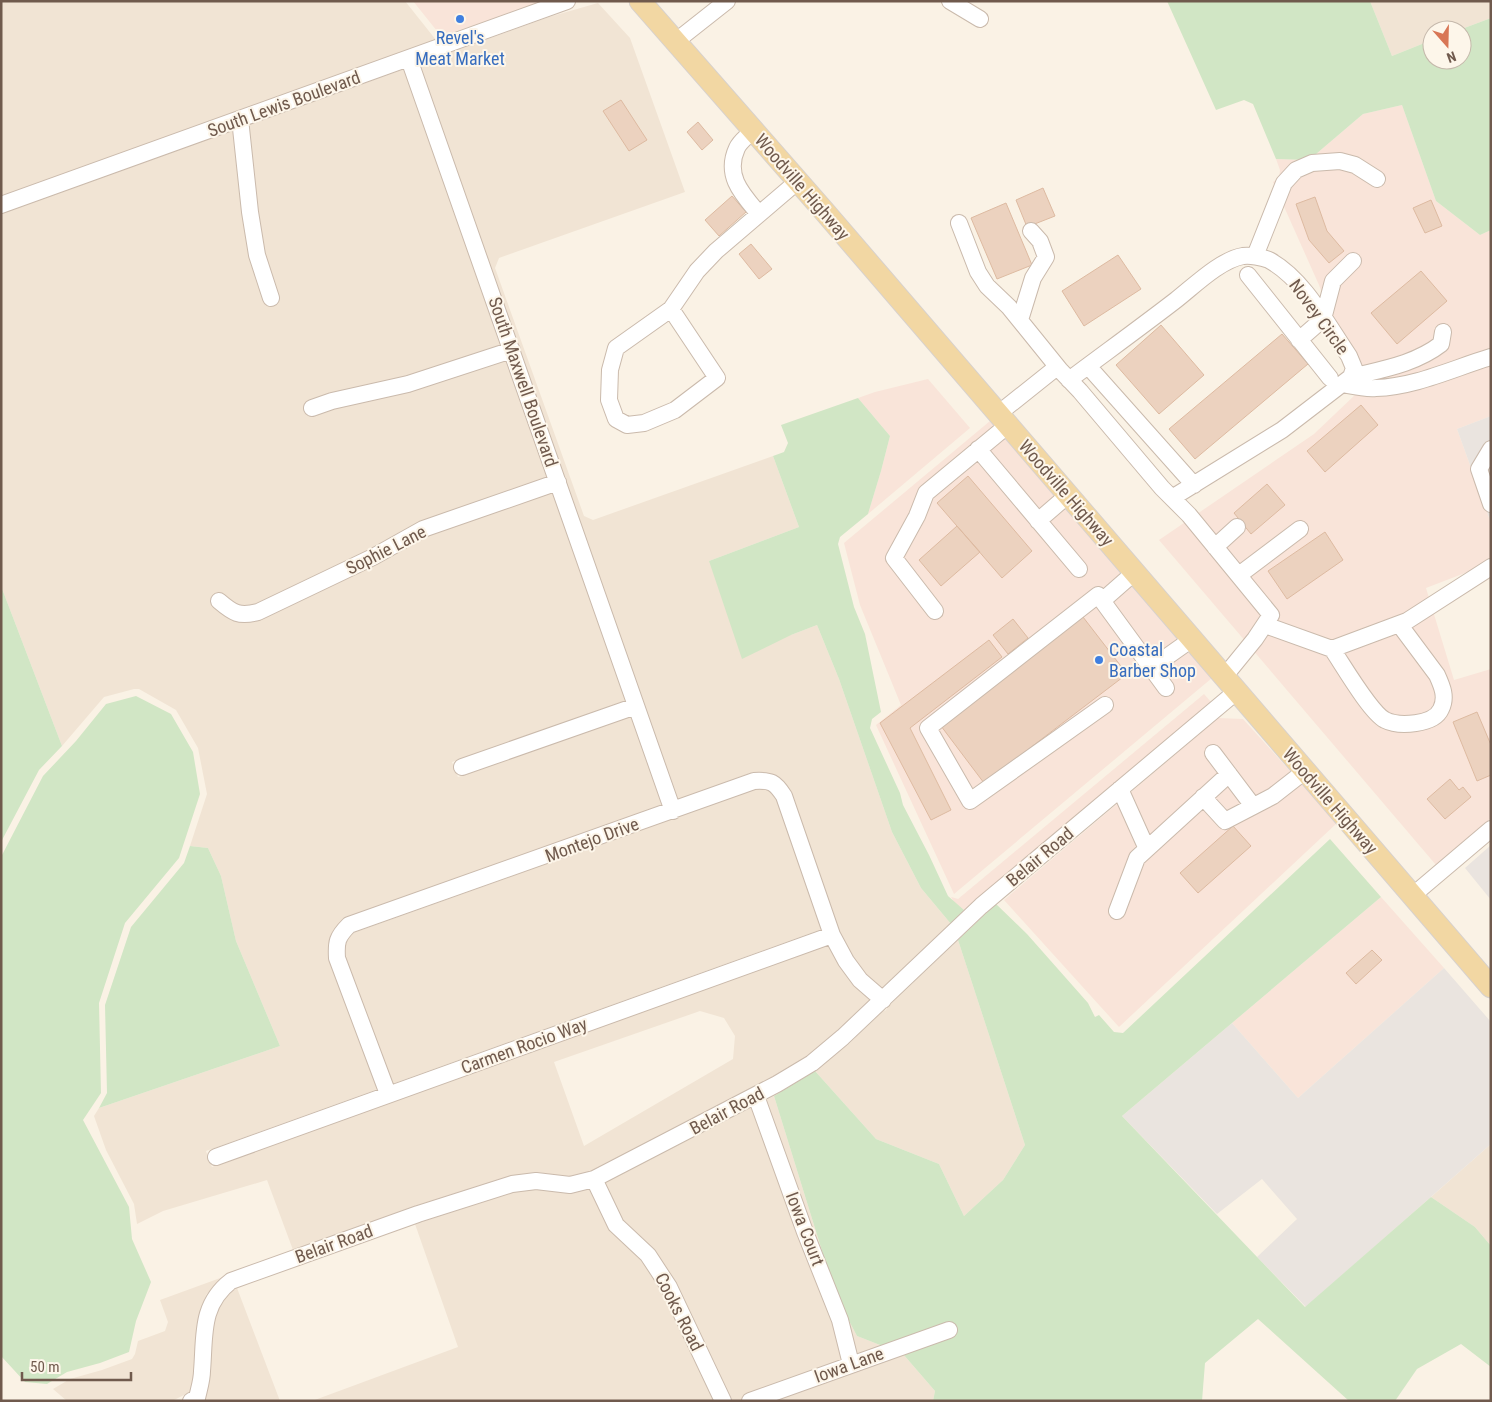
<svg xmlns="http://www.w3.org/2000/svg" width="1492" height="1402" font-family="'Roboto Condensed',sans-serif">
<style>
.residential{fill:#f1e4d4;fill-rule:evenodd}
.commercial{fill:#f9e4d9}
.industrial{fill:#eae4df}
.green{fill:#d1e6c5}
.building{fill:#ecd2bf;stroke:#ddbaa1}
.lines{fill:none;stroke-linecap:round;stroke-linejoin:round}
.minor-casing{stroke:#cabaac;stroke-width:18}
.major-casing{stroke:#d7d1cd;stroke-width:23}
.minor{stroke:#fff;stroke-width:16}
.major{stroke:#f2d7a3;stroke-width:21}
.shop-dot{fill:#3f7fe0;stroke:#fdf6ea;stroke-width:2}
.labels{text-anchor:middle;stroke-width:4;stroke-linejoin:round;paint-order:stroke}
.shop-label{font-size:18px;fill:#366cbe;stroke:#fdf6ea}
.street-label{font-size:18px;fill:#705a4d;stroke:#fdf6ea}
</style>
<rect width="100%" height="100%" fill="#faf2e5"/>
<!-- residential -->
<path class="residential" d="M1 1H405L436 40 1 196Z
M1370 1H1491V18L1459 30H1432V40L1392 56Z
M598 3 630 38 685 192 499 258 495 268 584 516 593 520 773 456 799 527 709 561 791 635 817 625 839 679 892 832 921 888 951 924 882 989 865 974 852 956 839 932 791 794 781 779 770 773 753 772 677 800 418 64 549 17Z
M404 69 627 700 452 762 458 777 632 716 663 805 344 919 336 927 330 940V958L378 1089 206 1151 212 1167 829 944 871 1000 839 1031 807 1056 773 1077 591 1171 569 1177 536 1172 510 1176 415 1206 293 1250 267 1180 163 1211 137 1224 134 1204 106 1150 94 1116 99 1108 280 1046 236 941 221 876 208 848 190 846 207 794 198 748 176 710 139 689H134L104 697 62 746 1 586V214ZM700 1011 724 1018 735 1036 733 1059 584 1146 554 1062Z
M756 789H767L773 792 778 800 822 929 392 1084 345 957 344 946 347 939 353 933Z
M958 940 1025 1145 1003 1180 964 1216 939 1164 876 1139 815 1071 849 1044 884 1010 885 1011 889 1006Z
M774 1096 836 1296 857 1336 903 1354 935 1391 933 1401H731L622 1220 604 1183Z
M1491 1144V1246L1475 1227 1431 1197Z
M590 1188 663 1291 715 1401H312L458 1347 415 1224 514 1192 536 1189 570 1193Z
M223 1277 217 1282 206 1295 201 1308 196 1337 195 1372 190 1392 172 1401H67L53 1389 70 1379 102 1370 132 1359 135 1354 138 1341 165 1331 168 1322 160 1300Z
M237 1288 280 1401H204L215 1314 219 1306 228 1294Z"/>
<!-- commercial -->
<path class="commercial" d="M413 1H548L441 36Z
M1402 105 1436 201 1480 235 1491 230V416L1457 429 1491 523V563L1426 588 1454 680 1491 669V818L1436 865 1159 540 1314 434 1356 394 1357 386 1319 285 1273 182 1279 178 1280 170 1276 159 1309 160 1363 114Z
M928 379 970 428 868 514 881 471 890 436 858 398 875 392Z
M990 421 1212 678 954 894 876 725 901 705 860 605 844 543Z
M1204 694 1211 702 964 910 954 902 951 897 958 899Z
M1218 718 1243 719 1337 823 1119 1027 1004 900Z
M1381 897 1444 968 1298 1098 1232 1023Z"/>
<!-- industrial -->
<path class="industrial" d="M1491 416V523L1457 429Z
M1491 845V900L1465 868Z
M1444 968 1491 1022V1144L1306 1307 1257 1257 1297 1219 1262 1179 1217 1214 1122 1116 1232 1023 1298 1098Z"/>
<!-- green -->
<path class="green" d="M1167 1H1370L1392 56 1432 40V60H1462V30H1459L1491 18V230L1480 235 1436 201 1402 105 1363 114 1309 160 1276 159 1253 104 1244 100 1216 110Z
M858 398 890 436 881 471 868 514 840 537 838 544 854 607 865 634 881 712 872 719 870 728 900 793 903 805 929 855 948 896 964 910 951 924 921 888 892 832 839 679 817 625 791 635 742 659 709 561 799 527 773 456 784 452 788 443 781 425Z
M1 586 62 746 39 770 1 842Z
M136 696 171 714 193 752 200 794 179 858 125 923 99 1003 101 1093 83 1120 129 1207 132 1239 151 1282 136 1321 129 1352 100 1363 67 1372 47 1384 25 1382 1 1356V857L43 776 76 741 106 704Z
M1330 839 1381 897 1122 1116 1305 1307 1431 1197 1475 1227 1491 1246V1367L1461 1344 1417 1369 1395 1401H1349L1258 1319 1205 1363 1202 1401H933L935 1391 903 1354 857 1336 836 1296 774 1096 815 1071 876 1139 939 1164 964 1216 1003 1180 1025 1145 958 940 996 904 1027 934 1088 1003 1095 1017 1099 1015 1114 1032 1123 1033Z
M190 846 208 848 221 876 236 941 280 1046 99 1108 107 1093 105 1005 131 927 184 863Z"/>
<!-- building -->
<path class="building" d="M621 100 647 140 629 151 603 111Z
M698 122 713 140 702 150 687 132Z
M1043 188 1055 216 1027 227 1016 200Z
M732 196 746 212 719 236 705 220Z
M1315 197 1327 231 1344 251 1329 263 1309 240 1296 204Z
M1431 200 1442 226 1425 233 1413 208Z
M1006 203 1032 265 997 279 971 218Z
M751 244 772 269 759 279 739 254Z
M1118 255 1141 289 1084 326 1062 291Z
M1421 271 1447 301 1397 344 1371 313Z
M1161 325 1204 375 1159 414 1116 365Z
M1282 334 1308 364 1195 459 1169 429Z
M1361 405 1378 425 1325 472 1307 451Z
M968 476 1032 551 1002 578 937 503Z
M1267 484 1285 505 1251 534 1234 513Z
M957 526 980 552 941 586 919 560Z
M1325 532 1343 560 1287 599 1268 571Z
M1083 617 1127 674 984 783 941 726Z
M1013 619 1028 638 1008 654 993 635Z
M989 640 1002 657 910 728 951 810 931 820 880 723Z
M1477 712 1491 745V775L1477 781 1453 722Z
M1450 779 1459 790 1463 787 1471 797 1445 819 1427 799Z
M1233 826 1251 846 1198 893 1180 873Z
M1372 950 1382 960 1356 984 1346 973Z"/>
<g class="lines">
<!-- minor casing -->
<g class="minor-casing">
<path id="minor" d="M950 1 980 19
M675 42 727 1
M409 59 673 811
M240 119 250 212 257 255 271 298
M753 130C748 136 740 141 737 148 724 176 743 195 759 214
M1 205 567 1
M959 223 978 272 987 286 1009 307 1060 370 1080 391 1162 488 1189 515 1271 615 1255 639 1224 677
M1255 256 1284 183 1296 170 1312 163 1340 161 1355 165 1377 179
M1248 275 1330 378
M671 309 717 378 675 410 644 423 627 425 616 419 609 400 610 370 616 348 671 309 697 271 716 251 798 181
M1020 320 1033 278 1046 257 1040 241 1031 231
M1299 340 1323 319 1333 281 1353 261
M1088 366 1194 485
M1351 377C1383 369 1415 364 1441 344L1443 332
M1069 380C1105 353 1141 327 1176 300 1194 286 1220 260 1243 256 1250 255 1262 257 1269 260 1304 279 1327 324 1349 356L1354 368 1351 377 1282 430 1172 498
M1342 384C1353 386 1364 389 1376 388 1415 387 1454 368 1491 357
M312 408 332 401 408 384 512 350
M998 414 1057 367
M978 449 1079 569
M1491 449 1479 469 1491 504
M1038 521 1068 495
M1215 547 1237 527
M1239 575 1300 529
M219 601C233 613 239 617 258 612L373 557 423 529 558 482
M1102 601 1135 572
M935 611 894 558 917 516 926 493 1008 425
M1265 625 1332 649 1407 621 1491 567
M1332 649C1343 665 1370 712 1385 720 1399 727 1434 725 1441 709 1447 697 1442 686 1437 675L1399 624
M1151 668 1192 639
M1105 705 970 801 928 728 1098 595 1166 688
M1213 753 1253 806
M462 767 636 706
M1120 789 1147 849
M1203 797 1225 821 1273 796 1305 771
M1412 896 1491 829
M1117 911 1137 858 1229 774
M388 1094 337 958C336 942 337 937 349 925L754 781C771 780 775 782 784 796L832 935 846 961 860 980 883 1000
M756 1096 805 1232 840 1320 851 1364
M216 1157 832 935
M594 1179 616 1225 648 1255 669 1287 723 1401
M191 1401 197 1398C199 1389 202 1380 202 1371 205 1336 200 1305 231 1281L418 1214 512 1184 536 1181 570 1185 594 1179 777 1084 812 1063 843 1037 981 906 1237 691
M750 1401 949 1330"/>
</g>
<!-- major casing -->
<g class="major-casing">
<path id="major" d="M640 1 824 211 1491 987"/>
</g>
<!-- minor -->
<use href="#minor" class="minor"/>
<!-- major -->
<use href="#major" class="major"/>
</g>
<!-- markers -->
<g class="shop-dot">
<circle cx="460" cy="19" r="5"/>
<circle cx="1099" cy="660" r="5"/>
</g>
<g class="labels">
<!-- shop labels -->
<g class="shop-label">
<text x="460" y="44">Revel's<tspan x="460" dy="21">Meat Market</tspan></text>
<text x="1109" y="656" text-anchor="start">Coastal<tspan x="1109" dy="21">Barber Shop</tspan></text>
</g>
<!-- street labels -->
<g class="street-label">
<text transform="translate(284 104) rotate(-20)" y="6">South Lewis Boulevard</text>
<text transform="translate(802 187) rotate(49)" y="6">Woodville Highway</text>
<text transform="translate(1319 317) rotate(54)" y="6">Novey Circle</text>
<text transform="translate(523 382) rotate(71)" y="6">South Maxwell Boulevard</text>
<text transform="translate(1066 493) rotate(49)" y="6">Woodville Highway</text>
<text transform="translate(386 550) rotate(-27)" y="6">Sophie Lane</text>
<text transform="translate(1330 801) rotate(49)" y="6">Woodville Highway</text>
<text transform="translate(592 840) rotate(-20)" y="6">Montejo Drive</text>
<text transform="translate(1040 857) rotate(-40)" y="6">Belair Road</text>
<text transform="translate(524 1046) rotate(-20)" y="6">Carmen Rocio Way</text>
<text transform="translate(727 1111) rotate(-28)" y="6">Belair Road</text>
<text transform="translate(805 1229) rotate(69)" y="6">Iowa Court</text>
<text transform="translate(334 1244) rotate(-20)" y="6">Belair Road</text>
<text transform="translate(679 1312) rotate(63)" y="6">Cooks Road</text>
<text transform="translate(849 1365) rotate(-20)" y="6">Iowa Lane</text>
</g>
</g>
<!-- border -->
<rect width="1492" height="1402" fill="none" stroke="#705a4d" stroke-width="5"/>
<!-- north arrow -->
<g transform="translate(1447 45) rotate(160)"><circle r="24" fill="#fdf6ea" stroke="#c5b8ab"/>
<path d="M0-4L9 19L0 12L-9 19Z" fill="#d87655"/>
<text y="-8" font-size="14" font-weight="bold" text-anchor="middle" fill="#705a4d">N</text>
</g>
<!-- scale -->
<path d="M22 1372v8h109v-8" fill="none" stroke="#705a4d" stroke-width="2.5"/>
<text x="30" y="1372" font-size="15" fill="#705a4d" stroke="#fdf6ea" stroke-width="4" paint-order="stroke">50 m</text>
</svg>
